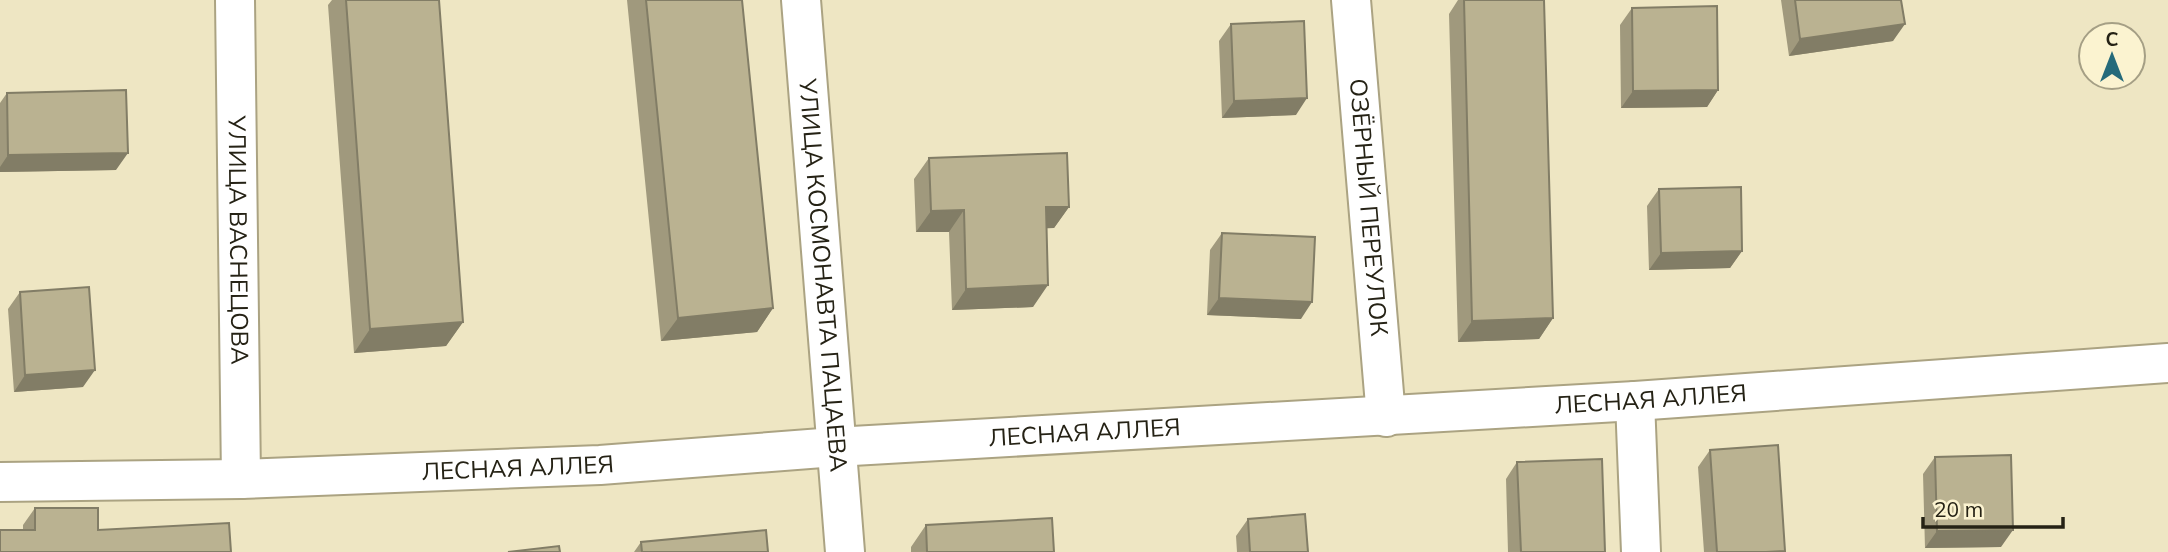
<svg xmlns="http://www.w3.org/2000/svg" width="2168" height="552" font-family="Mulish,sans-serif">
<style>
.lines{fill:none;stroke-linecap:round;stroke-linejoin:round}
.minor-casing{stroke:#aba382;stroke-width:42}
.tertiary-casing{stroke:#aba382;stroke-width:42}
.minor{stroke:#fff;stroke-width:38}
.tertiary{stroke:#fff;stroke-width:38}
.wall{fill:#a0997d}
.shaded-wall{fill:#827d66}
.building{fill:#bab291;stroke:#827d66;stroke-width:2}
.labels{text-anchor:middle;stroke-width:6;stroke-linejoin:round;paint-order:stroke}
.street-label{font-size:24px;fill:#252215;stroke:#fbf3d0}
</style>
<rect width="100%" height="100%" fill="#eee6c3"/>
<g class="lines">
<!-- minor casing -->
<g class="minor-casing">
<g id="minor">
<path id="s1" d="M235 0 241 479"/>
<path id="s2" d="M801 0 845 552"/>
<path id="s3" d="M1351 0 1386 417"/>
<path d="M1635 401 1641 552"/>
<path id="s4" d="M835 447 1635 401 2168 363"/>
</g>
</g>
<!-- tertiary casing -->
<g class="tertiary-casing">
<g id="tertiary">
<path id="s5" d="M0 482 241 479 600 465 835 447"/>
</g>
</g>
<!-- minor -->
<use href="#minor" class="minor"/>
<!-- tertiary -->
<use href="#tertiary" class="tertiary"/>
</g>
<!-- wall -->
<path class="wall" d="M332 0H439L463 322 446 346 354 353 328 5Z
M627 0H742L773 308 757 332 661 341Z
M1458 0H1544L1553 318 1539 339 1458 342 1449 14Z
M1781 0H1901L1893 41 1789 56Z
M1632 8 1718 90 1707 107 1621 108 1620 25Z
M1231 24 1296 115 1222 118 1219 41Z
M7 93 116 170 0 172V103Z
M929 158 1069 207 1054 228H1046L1033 307 952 310 949 232H916L914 179Z
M1659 189 1742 251 1730 268 1649 270 1647 206Z
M1222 233 1301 319 1207 315 1210 250Z
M20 292 83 387 14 392 8 309Z
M1710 450 1785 551 1784 552H1704L1698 467Z
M1935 457 2001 547 1925 548 1923 474Z
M1517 462 1605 552H1508L1506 479Z
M35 508 98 530H23V525Z
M1248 519 1308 552H1237L1236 536Z
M926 525 1054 552H911V547Z
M641 542 768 552H634Z"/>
<!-- shaded-wall -->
<path class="shaded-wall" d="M1905 24 1893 41 1789 56 1800 39Z
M1718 90 1707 107 1621 108 1633 91Z
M1307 98 1296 115 1222 118 1234 101Z
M128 153 116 170 0 172V167L8 155Z
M1046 207H1069L1054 228 1031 229Z
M964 210 949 232H916L931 211Z
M1742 251 1730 268 1649 270 1661 253Z
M1048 285 1033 307 952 310 966 289Z
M1219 298 1312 302 1301 319 1207 315Z
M773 308 757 332 661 341 678 318Z
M1553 318 1539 339 1458 342 1472 321Z
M463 322 446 346 354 353 370 329Z
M95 370 83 387 14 392 25 375Z
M2013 530 2001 547 1925 548 1937 531Z"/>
<!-- building -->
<path class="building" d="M346 0H439L463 322 370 329Z
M646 0H742L773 308 678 318Z
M1464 0H1544L1553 318 1472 321Z
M1795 0H1901L1905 24 1800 39Z
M1717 6 1718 90 1633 91 1632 8Z
M1304 21 1307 98 1234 101 1231 24Z
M126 90 128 153 8 155 7 93Z
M1067 153 1069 207H1046L1048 285 966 289 964 210 931 211 929 158Z
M1741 187 1742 251 1661 253 1659 189Z
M1222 233 1315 237 1312 302 1219 298Z
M89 287 95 370 25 375 20 292Z
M1778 445 1785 551 1766 552H1717L1710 450Z
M2011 455 2013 530 1937 531 1935 457Z
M1602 459 1605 552H1521L1517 462Z
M35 508H98V530L229 523 231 552H0V530H35Z
M1305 514 1308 552H1250L1248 519Z
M1052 518 1054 552H927L926 525Z
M766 530 768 552H642L641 542Z
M559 546 560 552H508Z"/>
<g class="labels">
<!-- street labels -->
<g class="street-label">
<text dy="8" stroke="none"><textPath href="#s3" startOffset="208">ОЗЁРНЫЙ ПЕРЕУЛОК</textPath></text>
<text dy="8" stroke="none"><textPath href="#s1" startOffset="240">УЛИЦА ВАСНЕЦОВА</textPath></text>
<text dy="8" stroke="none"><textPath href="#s2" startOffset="276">УЛИЦА КОСМОНАВТА ПАЦАЕВА</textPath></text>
<text dy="8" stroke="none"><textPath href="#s4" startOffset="817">ЛЕСНАЯ АЛЛЕЯ</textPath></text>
<text dy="8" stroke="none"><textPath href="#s4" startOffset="250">ЛЕСНАЯ АЛЛЕЯ</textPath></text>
<text dy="8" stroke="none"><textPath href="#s5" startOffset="518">ЛЕСНАЯ АЛЛЕЯ</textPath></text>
</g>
</g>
<!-- north arrow -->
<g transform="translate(2112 56)"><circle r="33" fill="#fbf3d0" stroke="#a59f85" stroke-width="2"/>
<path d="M0-5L12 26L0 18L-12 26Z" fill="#256a7a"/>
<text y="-10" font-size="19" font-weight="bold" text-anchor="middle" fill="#252215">С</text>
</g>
<!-- scale -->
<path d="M1923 517v10h140v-10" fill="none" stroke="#252215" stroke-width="3.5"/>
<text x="1934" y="517" font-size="21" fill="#252215" stroke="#fbf3d0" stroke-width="5" paint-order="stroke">20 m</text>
</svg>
